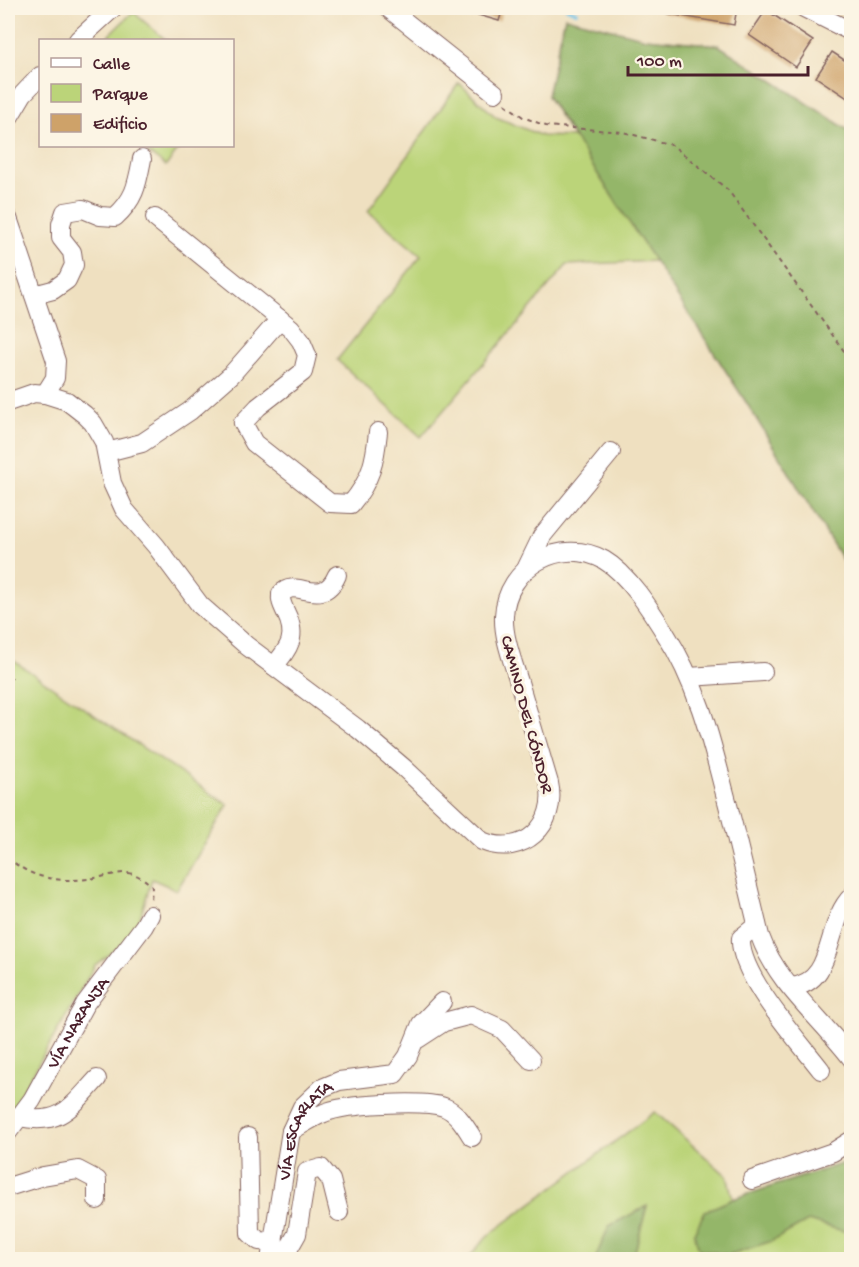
<svg xmlns="http://www.w3.org/2000/svg" width="859" height="1267" font-family="'Gochi Hand',sans-serif">
<style>
.green{fill:#bbd479;stroke:#827a52;stroke-width:1.5}
.forest{fill:#94b669;stroke:#6f6a4a;stroke-width:1.5}
.lines{fill:none;stroke-linecap:round;stroke-linejoin:round}
.stream{stroke:#6ac2e8;stroke-width:4}
.building{fill:#cea269}
.minor-casing{stroke:#84635f;stroke-width:20}
.path{stroke:#84635f;stroke-width:2;stroke-dasharray:4.5 4.5;stroke-linecap:butt}
.minor{stroke:#fff;stroke-width:18}
.labels{text-anchor:middle;stroke-width:6;stroke-linejoin:round;paint-order:stroke}
.street-label{font-size:18px;fill:#4a1f2b;stroke:#fcf5e5}
</style>
<rect width="100%" height="100%" fill="#fcf5e5"/>
<filter id="ink" filterUnits="userSpaceOnUse"><feTurbulence type="fractalNoise" baseFrequency=".0167" numOctaves="2"/><feDisplacementMap in="SourceGraphic" scale="12" xChannelSelector="R" yChannelSelector="G"/><feConvolveMatrix kernelMatrix="1 2 1 2 8 2 1 2 1" color-interpolation-filters="sRGB"/></filter>
<filter id="wash" filterUnits="userSpaceOnUse"><feTurbulence type="fractalNoise" baseFrequency=".008" numOctaves="4" result="noise"/><feDisplacementMap in="SourceGraphic" scale="24" xChannelSelector="R" yChannelSelector="G"/><feGaussianBlur stdDeviation="1.35" result="paint"/><feColorMatrix in="noise" values="0 0 0 0 0 0 0 0 0 0 0 0 0 0 0 0 0 1.4 0 .05"/><feComposite in="paint" operator="in"/></filter>
<g filter="url(#wash)">
<rect width="100%" height="100%" fill="#efe0c0"/>
<!-- green -->
<path class="green" d="M133 12 166 40H104Z
M565 17 645 38 718 45 851 132V574L748 405 655 261 567 265 421 437 337 360 421 256 368 211 459 83 496 117 542 136 573 137 547 96Z
M139 146H181L166 166Z
M8 657 228 805 177 890 152 879 137 927 124 943 95 965 8 1117Z
M655 1112 727 1176 733 1199 851 1161V1259L467 1260 486 1237Z"/>
<!-- forest -->
<path class="forest" d="M565 17 645 38 718 45 851 132V574L748 405 547 96Z
M851 1161V1233L808 1221 772 1241 728 1255 699 1249 694 1233 705 1211 733 1199Z
M647 1206 633 1259H595L609 1226Z"/>
<g class="lines">
<!-- stream -->
<path class="stream" d="M567 8 576 12"/>
</g>
<g id="blocks">
<!-- building -->
<path class="building" d="M461 8H503L499 21 461 10Z
M664 8H737L734 25 663 13Z
M766 10 813 41 796 67 749 35Z
M832 52 852 65V101L816 77Z"/>
</g>
</g>
<g filter="url(#ink)">
<use href="#blocks" fill-opacity="0" stroke="#84635f" stroke-width="1.5"/>
<g class="lines">
<!-- minor casing -->
<g class="minor-casing">
<g id="minor">
<path d="M388 8 495 93"/>
<path d="M804 8 852 32"/>
<path d="M78 40 113 8"/>
<path d="M8 119 23 94 40 76"/>
<path d="M8 218 56 361 55 378 45 394"/>
<path d="M155 218 291 328 301 341 307 355 303 372 258 407 243 423 254 443 330 503 351 504C371 480 375 462 378 432"/>
<path d="M34 295 53 290 67 280 74 265 72 252 61 238V224L65 212 83 209 100 216 115 217C135 199 137 185 142 159"/>
<path d="M8 402 34 393 45 394 67 401 85 415 93 423 104 442 112 483 124 509 156 546 200 605 247 646 358 729 404 768 482 841C523 858 558 825 549 783 539 749 529 716 519 682 513 662 503 637 504 616 506 567 561 536 604 560 628 574 650 609 665 633 696 681 710 735 724 790 737 838 748 887 760 936 777 984 821 1018 852 1059"/>
<path d="M107 452 142 443 190 411 231 375 280 319"/>
<path d="M527 567 542 536 611 452"/>
<path d="M274 666C289 648 298 637 286 613 283 606 280 602 281 594 295 576 322 610 337 575"/>
<path d="M689 677 763 672"/>
<path d="M757 925 741 938C738 974 798 1040 821 1070"/>
<path d="M791 987C836 983 824 923 852 896"/>
<path d="M418 1039 444 1022 471 1015 502 1029 531 1060"/>
<path d="M19 1117C61 1126 71 1107 97 1079"/>
<path d="M291 1131C302 1125 313 1117 324 1113 343 1104 424 1100 444 1107 457 1112 465 1126 472 1137"/>
<path id="s1" d="M8 1132 32 1100 85 1004 144 926 150 915"/>
<path d="M248 1137 250 1233 259 1241 274 1242"/>
<path d="M752 1180 833 1152 852 1140"/>
<path d="M8 1187 43 1176 78 1170 97 1180V1200"/>
<path id="s2" d="M270 1260 291 1131 302 1107 322 1088 339 1081 395 1074 408 1056 421 1024 442 1002"/>
<path d="M276 1260 289 1248 297 1234 307 1172 321 1168 331 1180 339 1212"/>
</g>
</g>
<!-- path -->
<path class="path" d="M505 104 523 117 546 126 623 132 672 145 728 190 844 351 852 357
M8 679 13 678
M8 857C30 880 64 883 95 878 119 874 131 866 152 886L151 901"/>
<!-- minor -->
<use href="#minor" class="minor"/>
</g>
</g>
<g class="labels">
<!-- street labels -->
<g class="street-label">
<text transform="translate(528 714) rotate(75)" y="6">CAMINO DEL CÓNDOR</text>
<text dy="6" stroke="none"><textPath href="#s1" startOffset="130">VÍA NARANJA</textPath></text>
<text dy="6" stroke="none"><textPath href="#s2" startOffset="138">VÍA ESCARLATA</textPath></text>
</g>
</g>
<!-- margin -->
<rect width="859" height="1267" fill="none" stroke="#fcf5e5" stroke-width="30"/>
<!-- legend -->
<rect x="39" y="39" width="195" height="108" fill="#fcf5e5" stroke="#b59f9b" stroke-width="1.5"/>
<rect x="51" y="58" width="30" height="9" fill="#ffffff" stroke="#b59f9b" stroke-width="1.5"/>
<text x="93" y="69" font-size="18" fill="#4a1f2b">Calle</text>
<rect x="51" y="84" width="30" height="18" fill="#bbd479" stroke="#b59f9b" stroke-width="1.5"/>
<text x="93" y="99" font-size="18" fill="#4a1f2b">Parque</text>
<rect x="51" y="114" width="30" height="18" fill="#cea269" stroke="#b59f9b" stroke-width="1.5"/>
<text x="93" y="129" font-size="18" fill="#4a1f2b">Edificio</text>
<!-- scale -->
<path d="M628 66v9h180v-9" fill="none" stroke="#4a1f2b" stroke-width="3"/>
<text x="637" y="66" font-size="18" fill="#4a1f2b" stroke="#fcf5e5" stroke-width="4.5" paint-order="stroke">100 m</text>
</svg>
